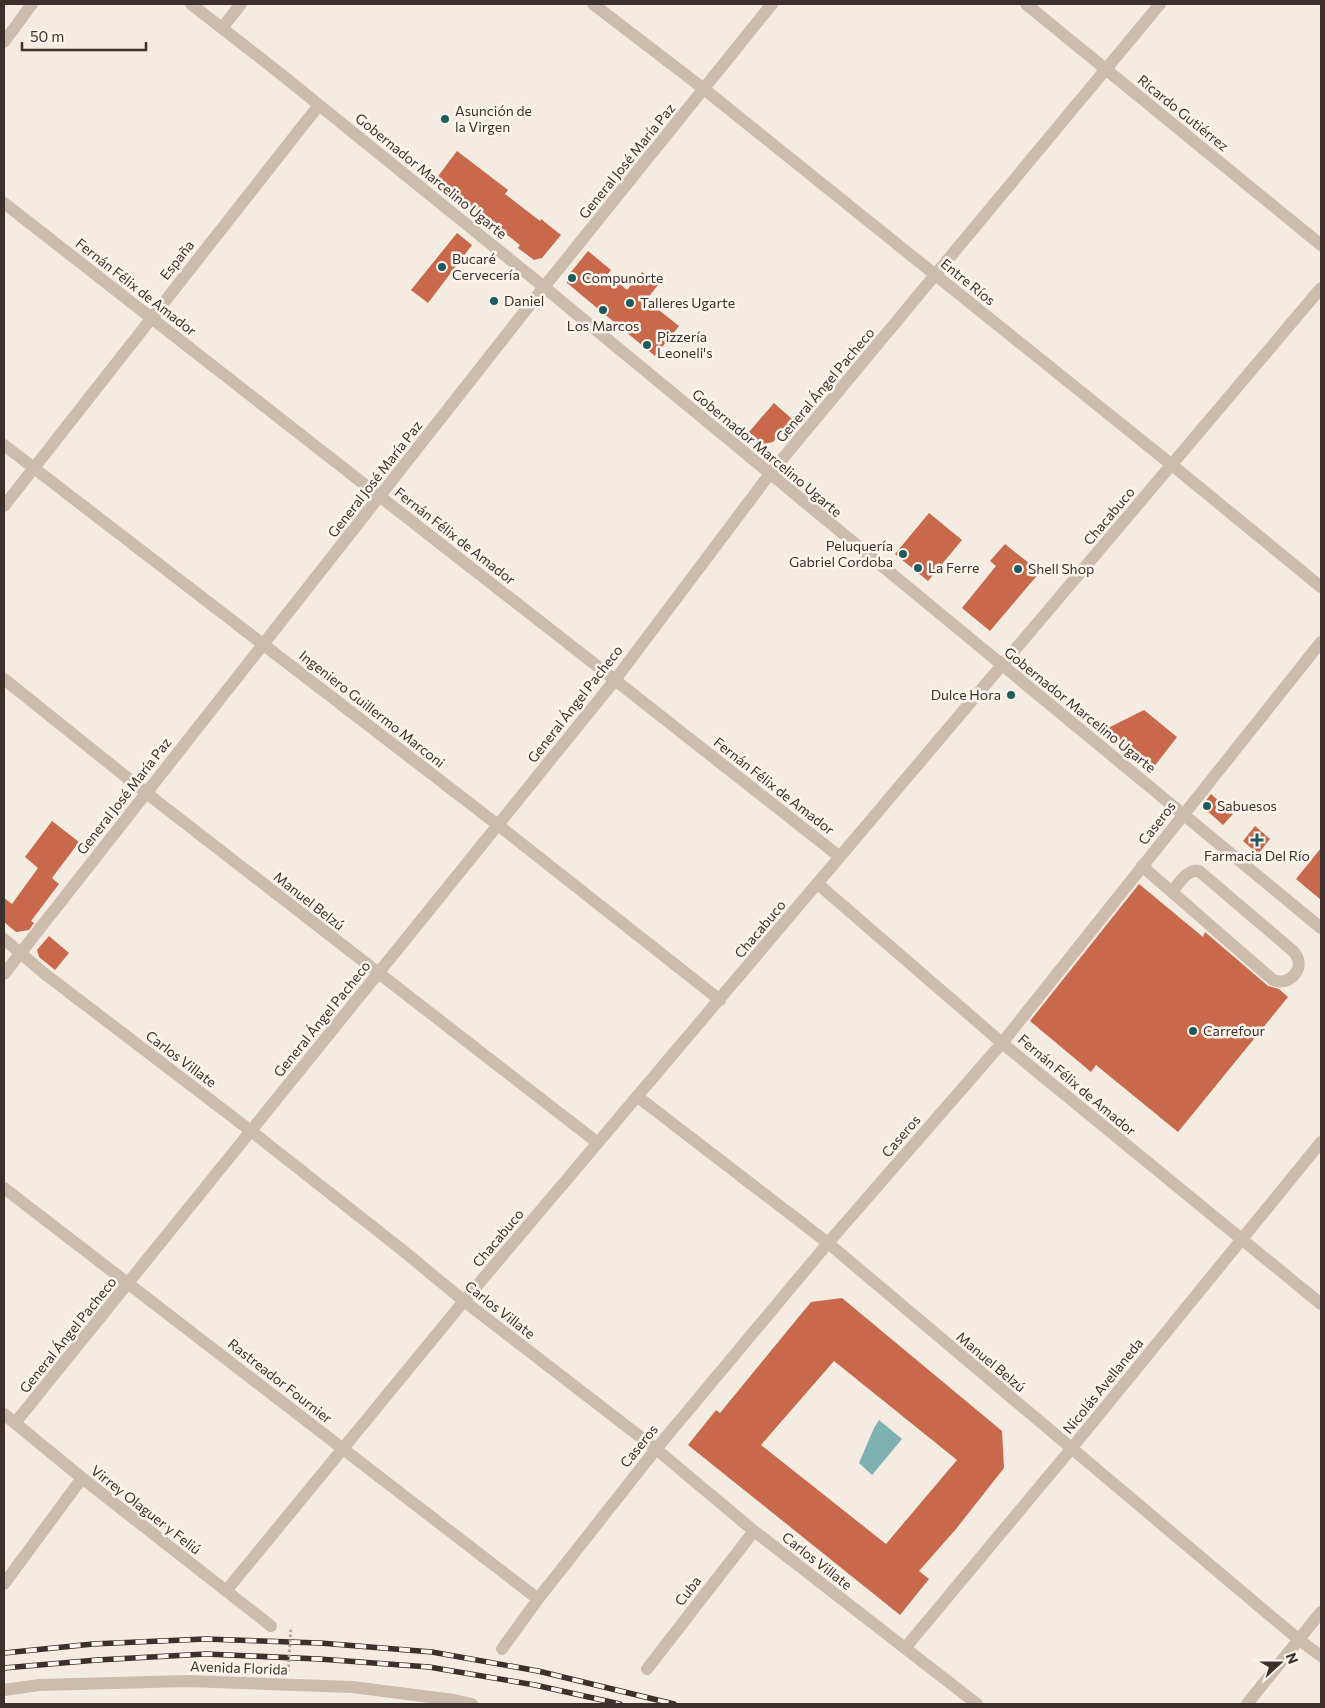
<svg xmlns="http://www.w3.org/2000/svg" width="1325" height="1708" font-family="Commissioner,sans-serif">
<style>
.water{fill:#7fb0b2}
.building{fill:#c8694b;fill-rule:evenodd}
.lines{fill:none;stroke-linecap:round;stroke-linejoin:round}
.minor{stroke:#cdbbac;stroke-width:12}
.rail-casing{stroke:#3b302b;stroke-width:5.5}
.rail{stroke:#fbf5ee;stroke-width:4;stroke-dasharray:11;stroke-linecap:butt}
.path-bridge{stroke:#b9a596;stroke-width:3;stroke-dasharray:2.5 2.5;stroke-linecap:butt}
.poi-dot{fill:#1f5a5e;stroke:#fbf5ee;stroke-width:2}
.labels{text-anchor:middle;stroke-width:5;stroke-linejoin:round;paint-order:stroke}
.poi-label{font-size:14px;fill:#3b302b;stroke:#fbf5ee;text-anchor:start}
.street-label{font-size:14px;fill:#3b302b;stroke:#fbf5ee}
</style>
<rect width="100%" height="100%" fill="#f4ebe1"/>
<!-- water -->
<path class="water" d="M879 1420 902 1439 872 1475 859 1463 874 1428Z"/>
<!-- building -->
<path class="building" d="M457 151 508 190 505 194 540 221 541 219 561 235 542 258 534 260 518 248 520 245 436 179Z
M457 233 472 245 428 303 411 290Z
M588 251 611 270 608 274 627 290 642 272 658 285 646 300 679 326 655 356 567 283V277Z
M774 403 792 419 773 442 763 444 749 432Z
M929 513 962 540 928 581 895 554Z
M1005 544 1040 572 990 631 962 608 996 566 990 561Z
M1144 710 1177 737 1153 768 1106 729Z
M1211 794 1233 814 1223 825 1205 809 1204 803Z
M52 821 79 842 52 878 59 884 31 921 34 923 29 930 16 932 4 922V898L12 904 38 868 25 857Z
M1255 826 1270 839 1258 854 1243 841Z
M1321 848V900L1296 879Z
M1139 884 1203 937 1205 932 1268 986 1279 989 1288 997 1178 1132 1096 1065 1091 1072 1030 1021Z
M49 936 69 953 55 970 39 957 37 950Z
M842 1298 1002 1431 1004 1468 956 1529 919 1571 929 1579 900 1615 688 1445 716 1410 720 1413 811 1302ZM834 1361 957 1460 886 1544 761 1445Z"/>
<g class="lines">
<!-- minor -->
<path class="minor" d="M191 4 277 71 544 287 1321 928
M593 4 704 89 1172 465 1321 587
M1026 4 1321 245
M222 28 241 4
M4 42 32 4
M4 203 615 680 840 857
M4 445 498 825 720 1000
M4 506 319 105
M4 679 145 792 598 1143
M1142 866 1273 980C1290 987 1308 967 1293 951L1199 871C1186 869 1179 884 1172 892
M818 884 1002 1043 1321 1304
M4 939 45 974 251 1131 401 1249 464 1301 656 1449 754 1531 977 1704
M4 974 544 287 772 4
M638 1097 828 1243 1298 1639 1321 1656
M4 1188 538 1599
M4 1414 82 1478 271 1626
M15 1423 615 680 769 475 1160 4
M4 1584 82 1478
M226 1591 464 1301 1321 288
M906 1647 1071 1449 1321 1142
M502 1649 538 1599 656 1449 828 1243 1002 1043 1321 642
M647 1669 754 1531
M4 1690 39 1685 188 1681 352 1687 454 1700 472 1704
M1247 1704 1321 1612"/>
<!-- rail casing -->
<g class="rail-casing">
<path id="rail" d="M4 1653 93 1644 205 1639 320 1643 432 1652 538 1671 674 1704
M4 1668 97 1660 206 1654 319 1659 429 1667 535 1685 620 1704"/>
</g>
<!-- rail -->
<use href="#rail" class="rail"/>
<!-- path-bridge -->
<path class="path-bridge" d="M288 1672 291 1627"/>
</g>
<!-- markers -->
<g class="poi-dot">
<circle cx="445" cy="119" r="5"/>
<circle cx="442" cy="267" r="5"/>
<circle cx="572" cy="278" r="5"/>
<circle cx="494" cy="301" r="5"/>
<circle cx="630" cy="303" r="5"/>
<circle cx="603" cy="310" r="5"/>
<circle cx="647" cy="345" r="5"/>
<circle cx="903" cy="554" r="5"/>
<circle cx="918" cy="568" r="5"/>
<circle cx="1018" cy="569" r="5"/>
<circle cx="1011" cy="695" r="5"/>
<circle cx="1207" cy="806" r="5"/>
<path d="M1254.5 832.5h5v5h5v5h-5v5h-5v-5h-5v-5h5z"/>
<circle cx="1193" cy="1031" r="5"/>
</g>
<g class="labels">
<!-- poi labels -->
<g class="poi-label">
<text x="455" y="116">Asunción de<tspan x="455" dy="16">la Virgen</tspan></text>
<text x="452" y="264">Bucaré<tspan x="452" dy="16">Cervecería</tspan></text>
<text x="582" y="283">Compunorte</text>
<text x="504" y="306">Daniel</text>
<text x="640" y="308">Talleres Ugarte</text>
<text x="603" y="331" text-anchor="middle">Los Marcos</text>
<text x="657" y="342">Pizzería<tspan x="657" dy="16">Leoneli's</tspan></text>
<text x="893" y="551" text-anchor="end">Peluquería<tspan x="893" dy="16">Gabriel Cordoba</tspan></text>
<text x="928" y="573">La Ferre</text>
<text x="1028" y="574">Shell Shop</text>
<text x="1001" y="700" text-anchor="end">Dulce Hora</text>
<text x="1217" y="811">Sabuesos</text>
<text x="1257" y="861" text-anchor="middle">Farmacia Del Río</text>
<text x="1203" y="1036">Carrefour</text>
</g>
<!-- street labels -->
<g class="street-label">
<text transform="translate(1183 113) rotate(39)" y="5">Ricardo Gutiérrez</text>
<text transform="translate(627 161) rotate(-51)" y="5">General José María Paz</text>
<text transform="translate(431 176) rotate(39)" y="5">Gobernador Marcelino Ugarte</text>
<text transform="translate(177 260) rotate(-52)" y="5">España</text>
<text transform="translate(968 282) rotate(39)" y="5">Entre Ríos</text>
<text transform="translate(136 287) rotate(38)" y="5">Fernán Félix de Amador</text>
<text transform="translate(825 385) rotate(-50)" y="5">General Ángel Pacheco</text>
<text transform="translate(767 453) rotate(40)" y="5">Gobernador Marcelino Ugarte</text>
<text transform="translate(375 479) rotate(-52)" y="5">General José María Paz</text>
<text transform="translate(1109 516) rotate(-50)" y="5">Chacabuco</text>
<text transform="translate(455 536) rotate(38)" y="5">Fernán Félix de Amador</text>
<text transform="translate(575 704) rotate(-52)" y="5">General Ángel Pacheco</text>
<text transform="translate(372 709) rotate(38)" y="5">Ingeniero Guillermo Marconi</text>
<text transform="translate(1080 710) rotate(39)" y="5">Gobernador Marcelino Ugarte</text>
<text transform="translate(774 786) rotate(38)" y="5">Fernán Félix de Amador</text>
<text transform="translate(124 796) rotate(-52)" y="5">General José María Paz</text>
<text transform="translate(1157 823) rotate(-52)" y="5">Caseros</text>
<text transform="translate(309 901) rotate(38)" y="5">Manuel Belzú</text>
<text transform="translate(760 929) rotate(-50)" y="5">Chacabuco</text>
<text transform="translate(322 1019) rotate(-51)" y="5">General Ángel Pacheco</text>
<text transform="translate(181 1059) rotate(37)" y="5">Carlos Villate</text>
<text transform="translate(1077 1085) rotate(40)" y="5">Fernán Félix de Amador</text>
<text transform="translate(901 1136) rotate(-49)" y="5">Caseros</text>
<text transform="translate(498 1238) rotate(-50)" y="5">Chacabuco</text>
<text transform="translate(500 1310) rotate(38)" y="5">Carlos Villate</text>
<text transform="translate(68 1335) rotate(-51)" y="5">General Ángel Pacheco</text>
<text transform="translate(991 1362) rotate(40)" y="5">Manuel Belzú</text>
<text transform="translate(280 1381) rotate(38)" y="5">Rastreador Fournier</text>
<text transform="translate(1103 1386) rotate(-51)" y="5">Nicolás Avellaneda</text>
<text transform="translate(639 1446) rotate(-51)" y="5">Caseros</text>
<text transform="translate(146 1510) rotate(38)" y="5">Virrey Olaguer y Feliú</text>
<text transform="translate(817 1561) rotate(38)" y="5">Carlos Villate</text>
<text transform="translate(688 1591) rotate(-52)" y="5">Cuba</text>
<text transform="translate(239 1668) rotate(2)" y="5">Avenida Florida</text>
</g>
</g>
<!-- border -->
<rect width="1325" height="1708" fill="none" stroke="#3b302b" stroke-width="10"/>
<!-- north arrow -->
<g transform="translate(1280 1663) rotate(69)" stroke="#fbf5ee" stroke-width="4" paint-order="stroke">
<path d="M0-4L9 19L0 12L-9 19Z" fill="#3b302b"/>
<text y="-8" font-size="14" font-weight="bold" text-anchor="middle" fill="#3b302b">N</text>
</g>
<!-- scale -->
<path d="M22 42v8h124v-8" fill="none" stroke="#3b302b" stroke-width="2.5"/>
<text x="30" y="42" font-size="15" fill="#3b302b" stroke="#fbf5ee" stroke-width="4" paint-order="stroke">50 m</text>
</svg>
